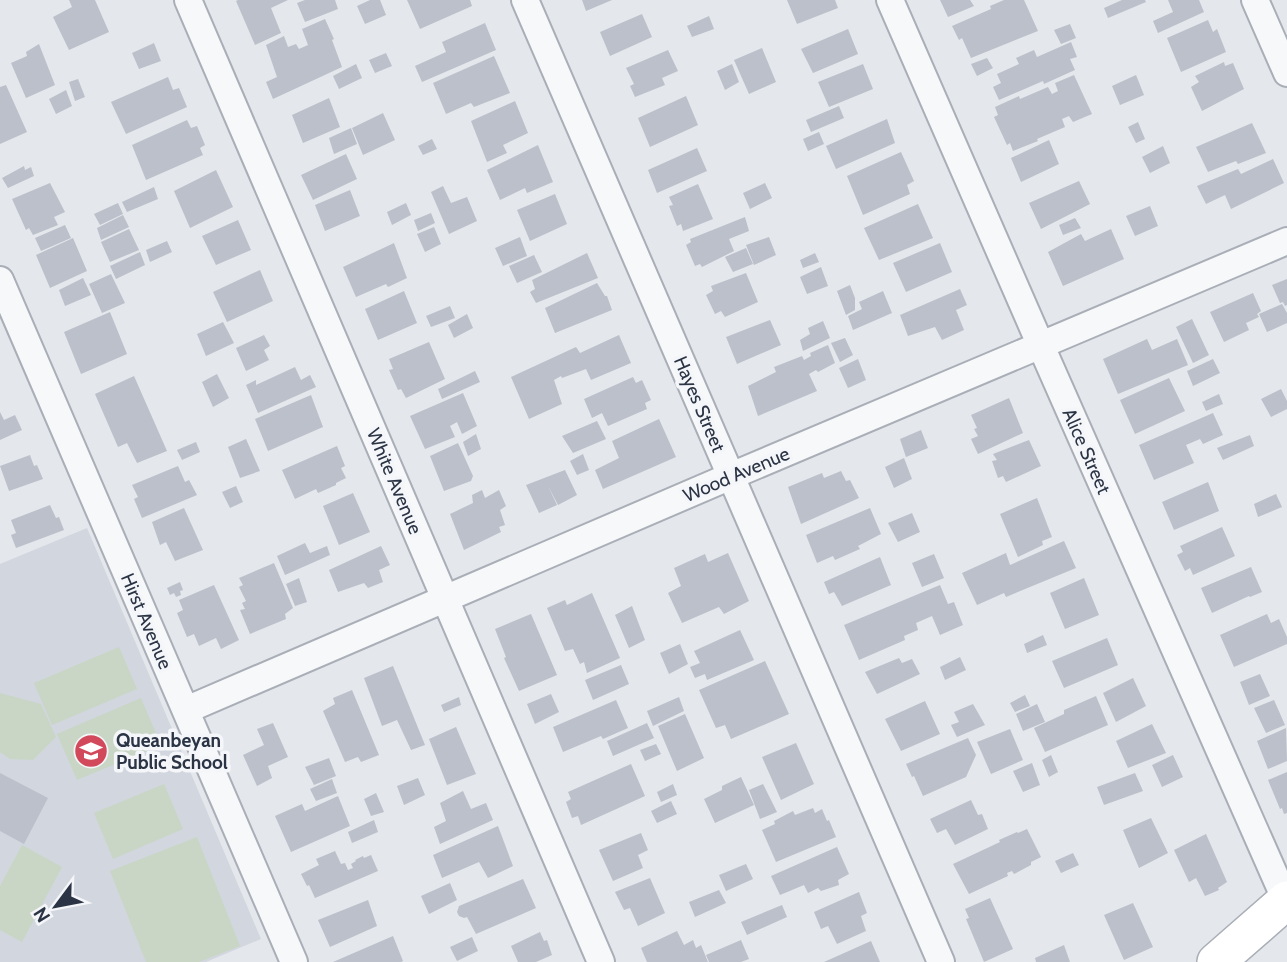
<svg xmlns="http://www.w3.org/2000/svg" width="1287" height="962" font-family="Cabin,sans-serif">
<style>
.built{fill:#d2d6de}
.green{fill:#c9d6c5}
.building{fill:#bbc0ca}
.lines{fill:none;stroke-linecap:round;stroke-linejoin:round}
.minor-casing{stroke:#a9aeb7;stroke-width:30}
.secondary-casing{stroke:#a9aeb7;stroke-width:40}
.minor{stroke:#f7f8fa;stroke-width:26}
.secondary{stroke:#fff;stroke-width:37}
.labels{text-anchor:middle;stroke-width:7;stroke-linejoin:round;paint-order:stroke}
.street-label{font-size:19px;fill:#2b3445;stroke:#f4f6f9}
.poi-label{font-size:19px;font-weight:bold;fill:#2b3445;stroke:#f4f6f9;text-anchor:start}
</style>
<rect width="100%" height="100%" fill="#e4e7ec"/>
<!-- built -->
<path class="built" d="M87 528 261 939 206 962H0V564Z"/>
<!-- green -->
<path class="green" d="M119 647 137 689 52 725 34 683Z
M0 693 41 704 56 737 33 760 10 759 0 752Z
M141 698 161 745 77 780 57 734Z
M164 784 183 829 113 859 94 813Z
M197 837 240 946 199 962H146L110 871Z
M22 845 62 867 22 942 0 930V886Z"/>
<!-- building -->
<path class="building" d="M69 0H95L109 32 69 50 53 17 72 7Z
M238 0H288L271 8 281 33 255 45 236 1Z
M305 0H335L338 9 305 22 297 3Z
M370 0H380L386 15 365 24 357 6Z
M407 0H470L472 6 420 29Z
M582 0H612L586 11Z
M787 0H835L838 8 797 24Z
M940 0H970L974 6 948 17Z
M1004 0H1024L1038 31 971 58 962 38 959 40 952 26 991 9 990 6Z
M1122 0H1145L1146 2 1108 18 1104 8Z
M1168 0H1199L1204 12 1158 33 1153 21 1173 12Z
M642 14 652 37 610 56 600 32Z
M709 16 714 29 692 37 687 26Z
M325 19 334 39 332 40 342 67 273 99 266 82 277 77 266 45 284 36 288 47 296 44 299 49 308 45 302 29Z
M1208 20 1213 32 1217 29 1226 52 1181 72 1167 38Z
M485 23 496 50 422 82 415 66 446 52 442 42Z
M1070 24 1076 38 1061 44 1054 30Z
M848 29 858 54 813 73 801 49Z
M1071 42 1077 57 1070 59 1075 70 1044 84 1043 81 999 100 993 87 1001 83 997 74 1019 64 1016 58 1034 50 1037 57Z
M154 43 161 61 139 69 132 53Z
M39 44 55 85 26 98 11 63 27 56 26 52Z
M762 48 776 82 749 94 734 60Z
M668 50 678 71 662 78 665 85 635 97 630 86 634 84 626 68Z
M386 53 392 66 375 73 369 60Z
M494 56 510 93 474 107 471 103 446 114 433 83Z
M987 58 993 68 977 76 971 64Z
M1224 62 1225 66 1233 63 1244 89 1202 111 1191 87 1199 82 1195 76Z
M356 64 362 78 339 89 333 76Z
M732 64 739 82 725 90 717 71Z
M863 64 873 89 829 107 818 82Z
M1074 75 1092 114 1073 122 1069 116 1062 119 1065 127 1037 139 1038 141 1013 151 1010 143 1007 145 994 117 998 115 995 107 1019 96 1020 99 1048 87 1052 94 1058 91 1055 83Z
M1136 75 1144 95 1120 105 1112 86Z
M168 77 173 90 179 88 187 107 126 134 111 102Z
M78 79 85 97 75 101 69 82Z
M6 85 27 132 0 144V87Z
M66 90 72 106 56 114 49 99Z
M686 96 698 125 650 147 638 118Z
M329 98 340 127 303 143 292 115Z
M515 101 528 133 503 145 507 153 487 162 471 121Z
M839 106 844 118 811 132 806 120Z
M383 113 395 140 363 155 352 128Z
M887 119 895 143 836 169 826 146Z
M187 120 191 128 197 126 205 145 200 148 203 155 146 180 132 145Z
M1138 122 1145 139 1136 143 1128 127Z
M1252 123 1266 153 1238 164 1236 161 1208 172 1196 147Z
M351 128 357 144 334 154 329 138Z
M819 132 824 144 808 151 803 139Z
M432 139 437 149 423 155 418 146Z
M1049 140 1059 164 1021 182 1011 158Z
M538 145 553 182 527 193 525 188 500 200 487 170Z
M1163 146 1170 163 1150 173 1142 157Z
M697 148 707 171 657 193 648 170Z
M901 152 914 181 907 185 910 194 863 215 847 176Z
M346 154 357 179 313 200 301 175Z
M1273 159 1284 183 1231 209 1225 195 1206 204 1197 186 1238 169 1241 174Z
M24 166 25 170 31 167 34 176 8 188 2 178Z
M216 170 233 207 190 228 174 191Z
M1079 181 1090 204 1041 229 1029 203Z
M50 183 65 212 54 217 58 225 33 235 29 228 26 230 12 199Z
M765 183 772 198 750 209 743 193Z
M698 184 713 219 683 231 681 224 677 226 669 206 673 205 669 197Z
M443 186 451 203 467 197 477 221 449 234 431 192Z
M154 187 158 199 127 212 122 202Z
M350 190 360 216 325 231 315 205Z
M555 194 567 224 530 241 517 210Z
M118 203 123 214 100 225 94 214Z
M406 203 411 215 392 225 387 212Z
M918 204 933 238 879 260 864 228Z
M1150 206 1158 226 1135 236 1126 216Z
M431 213 435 223 418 231 414 220Z
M123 215 129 227 101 240 97 228Z
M745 217 749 231 729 239 734 251 702 267 700 264 695 266 686 245 691 242 690 239Z
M1075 218 1081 228 1063 235 1059 225Z
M238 220 251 250 216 265 202 236Z
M65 225 71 238 41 251 35 238Z
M434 227 441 244 425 252 417 234Z
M129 229 139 250 110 262 101 242Z
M1111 229 1124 259 1063 286 1048 252 1081 234 1085 241Z
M520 237 527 256 503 266 495 248Z
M769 237 776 255 754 265 746 245Z
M73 238 87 271 50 288 36 255Z
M167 241 172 252 150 262 146 250Z
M394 243 407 278 388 287 386 284 356 297 343 267Z
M940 243 952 272 906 292 893 263Z
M746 248 753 264 733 272 725 257Z
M140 252 145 265 116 279 110 266Z
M587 253 598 278 536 303 530 292 535 289 532 280Z
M815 253 819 262 803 268 800 260Z
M534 255 542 272 517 283 509 266Z
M821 267 828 286 807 294 800 277Z
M260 270 273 301 227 322 213 292Z
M746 273 758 302 725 317 721 311 715 314 706 295 713 291 711 286Z
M111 274 125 303 102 313 89 284Z
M83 278 91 295 65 306 59 290Z
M1287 279V305L1285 306 1283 302 1280 303 1272 285Z
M597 283 605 296H607L612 310 555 333 545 308Z
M850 285 855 298V310L846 315 837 291Z
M960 289 967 305 956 310 964 330 942 340 935 327 908 336 900 315Z
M404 291 417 323 378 340 365 309Z
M883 291 892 313 853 330 848 316 862 309 859 302Z
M1253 293 1261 311 1257 314 1259 317 1246 323 1249 330 1224 342 1210 312Z
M1282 304 1287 313V323L1267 332 1259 314Z
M450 306 455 318 431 327 426 316Z
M110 312 127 354 81 374 64 332Z
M467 314 473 328 454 338 448 325Z
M1192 319 1209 355 1193 363 1176 327Z
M770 320 781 345 737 364 726 337Z
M823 321 830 338 803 351 800 340 810 334 808 328Z
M223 322 234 343 206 356 197 334Z
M264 335 270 346 264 350 269 360 246 371 236 348Z
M619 335 631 363 591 380 586 369 562 378 561 376 554 380 562 404 529 419 511 377 576 347 580 353Z
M845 338 853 355 840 362 831 343Z
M1147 339 1152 350 1177 339 1188 365 1118 394 1103 359Z
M429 342 445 379 406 398 401 389 398 390 389 370 393 369 389 359Z
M828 345 835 363 818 372 816 370 809 374 817 391 758 416 748 386 776 372 774 367 802 356 804 360 811 356 810 353Z
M858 359 866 380 848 388 839 368Z
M1213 359 1220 373 1193 386 1187 371Z
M295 367 301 380 310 375 316 387 258 413 246 385 256 380V385Z
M475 371 480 382 442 399 438 389Z
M217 374 229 398 213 407 202 382Z
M134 376 167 451 137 463 127 443 118 447 95 394Z
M633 377 636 383 642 380 651 400 645 403 647 409 608 426 602 413 592 418 584 399Z
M1169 378 1185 411 1135 434 1120 400Z
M1281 389 1287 401V409L1271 417 1261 399Z
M463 393 477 426 462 434 457 422 450 426 455 437 425 449 410 416Z
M1219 394 1223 404 1206 411 1202 402Z
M311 395 323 427 268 451 255 419Z
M1009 398 1023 433 978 454 971 439 978 436 974 429 977 428 971 415Z
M0 412 4 420 15 415 22 430 0 440Z
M1213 413 1223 435 1203 444 1200 439 1186 445 1194 463 1154 480 1139 445Z
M659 419 676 457 603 489 595 470 619 458 612 441Z
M597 421 606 439 573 453 562 436Z
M921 430 928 448 906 457 900 439Z
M476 434 481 449 468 456 463 442Z
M1250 435 1254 446 1223 460 1217 448Z
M246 439 260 471 240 478 228 447Z
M1029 440 1041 466 1006 482 1003 476 998 478 992 461 997 460 993 454Z
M196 442 200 452 182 460 177 450Z
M458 443 473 476 471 481 444 491 430 456Z
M337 446 345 466 341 468 346 478 336 483V485L318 493 316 489 295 499 282 470Z
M583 454 589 470 577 475 570 461Z
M30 455 34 466 37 465 43 479 9 491 0 466Z
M904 458 912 479 894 488 885 467Z
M178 466 185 482 189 480 197 495 142 518 134 499 138 497 132 485Z
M565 470 577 495 558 505 548 486 557 505 539 513 526 485Z
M841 471 846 481 850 480 859 498 801 524 788 487 822 473 824 478Z
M1208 482 1219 511 1174 530 1162 502Z
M236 486 243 502 230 508 222 492Z
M482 490 485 498 499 490 506 506 500 510 505 525 499 527 501 532 464 550 450 514 473 503 472 495Z
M353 493 370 532 339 545 323 506Z
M1276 494 1282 507 1258 517 1254 504Z
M1037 498 1052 537 1042 541 1043 545 1018 557 1000 514Z
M50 505 56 518 59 517 64 530 16 548 11 535 16 533 11 520Z
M184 508 203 550 175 561 166 542 160 545 152 522Z
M870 508 881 534 858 546 860 549 835 560 833 556 817 563 806 535Z
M912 513 920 532 898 542 888 523Z
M1222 527 1235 556 1193 575 1190 568 1185 571 1177 555 1183 552 1180 546Z
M1064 541 1076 568 1006 597 1004 593 977 605 962 573 1006 553 1010 565Z
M305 543 310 553 327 546 330 555 285 575 277 556Z
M381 546 390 565 379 570 383 582 368 588 364 583 338 592 329 570Z
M728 553 749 601 724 614 719 607 682 623 668 593 681 586 674 568 705 554 708 562Z
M934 554 944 578 922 587 912 563Z
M880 557 891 585 842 606 834 592 829 594 824 582Z
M274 563 293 608 285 614 286 619 250 634 240 610 245 609 242 603 246 601 239 587 243 585 239 578Z
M1251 567 1262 592 1250 597 1249 596 1212 613 1201 588Z
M299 578 307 602 295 606 286 584Z
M1084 578 1099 615 1065 629 1050 593Z
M180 582 183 590 180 591 181 595 176 597 174 593 170 595 167 588Z
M214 585 239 640 221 649 216 638 199 646 194 634 187 637 177 613 183 610 179 600Z
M940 585 948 604 954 602 963 625 940 635 932 616 916 623 918 630 904 636 905 640 859 660 844 625Z
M592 593 620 658 587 673 584 662 580 664 573 649 565 651 547 608 565 600 567 605Z
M632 606 645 640 629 648 615 615Z
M531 614 557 675 519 691 504 658 506 657 495 629Z
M1267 614 1271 623 1279 619 1287 637V644L1234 667 1220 635Z
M740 630 754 660 707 680 705 674 695 678 690 667 700 663 694 651Z
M1043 635 1047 645 1027 653 1024 644Z
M1107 638 1118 665 1064 688 1052 661Z
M680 644 688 664 669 674 660 653Z
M960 657 966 670 945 680 940 667Z
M899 658 902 663 912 659 920 674 877 694 865 672Z
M765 661 789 714 731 739 725 725 716 728 699 690Z
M621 665 629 684 593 700 585 680Z
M393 666 425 745 411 750 397 720 382 726 364 678Z
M1260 674 1270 696 1249 705 1240 682Z
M1133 678 1146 706 1116 722 1103 693Z
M352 690 379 755 361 762 358 757 345 762 323 711 335 704 333 698Z
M551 694 559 712 535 724 527 704Z
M1025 695 1030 706 1015 712 1010 703Z
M1096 696 1108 725 1045 752 1034 728 1064 714V710Z
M459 697 461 705 444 712 441 705Z
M679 697 684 711 653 726 647 711Z
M616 700 628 728 603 739 601 736 563 752 553 727Z
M1274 700 1285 725 1266 733 1254 708Z
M925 701 940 734 901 751 885 719Z
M973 704 985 725 957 737 951 725 959 722 954 712Z
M1037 704 1045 722 1023 731 1016 714Z
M685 714 704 758 677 771 658 726Z
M273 723 288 757 268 766 272 778 257 786 243 755 264 745 257 729Z
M647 723 654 738 613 756 607 741Z
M1152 724 1166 753 1128 768 1116 741Z
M456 727 476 774 447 785 429 739Z
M1286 728 1287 761 1268 769 1257 741Z
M1010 729 1023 760 991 774 977 742Z
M968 738 976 755 966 777 923 796 914 776 912 777 906 764Z
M796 743 814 784 781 800 762 757Z
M656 744 661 754 645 761 640 750Z
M1051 755 1058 772 1049 777 1042 760Z
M1173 755 1183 777 1162 787 1152 765Z
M329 758 336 776 314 785 305 767Z
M1032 763 1040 785 1023 792 1013 771Z
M631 764 645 796 581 825 578 816 572 818 566 802 571 799 568 792Z
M1287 772V813L1284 814 1282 808 1280 809 1268 780Z
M0 773 48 798 24 844 0 831Z
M1135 773 1143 791 1104 805 1097 787Z
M741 777 754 805 715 823 704 799 722 790V786Z
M418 778 425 795 404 805 397 786Z
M332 779 337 793 316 801 310 789Z
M673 784 677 795 661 802 657 792Z
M763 784 777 812 760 819 749 790Z
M463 791 471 809 486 803 493 820 440 844 434 827 446 821 440 803Z
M376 793 384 812 371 816 364 799Z
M338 796 350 826 291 852 275 816 302 804 305 811Z
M971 800 978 815 982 814 988 829 955 845 946 829 937 833 930 819Z
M671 801 677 814 657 823 651 811Z
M813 808 815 813 822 809 827 821 829 820 836 837 776 862 762 830 775 824 774 821 793 811 795 815Z
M1151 818 1168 853 1139 868 1123 830Z
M374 820 378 832 352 843 348 832Z
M498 826 513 866 488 878 479 862 442 878 433 855Z
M1027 829 1041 857 1031 862V865L1014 874 1012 871 1007 873 1008 876 969 894 953 864 1000 842 999 840 1017 832 1018 833Z
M641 833 648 850 638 855 643 868 613 881 599 850Z
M1206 834 1227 882 1218 888 1219 890 1205 896 1196 878 1189 882 1174 850Z
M837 847 849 874 838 880 839 885 821 891 818 888 808 893 804 885 780 895 771 876Z
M335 851 341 864 345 863 348 870 353 868 351 864 356 861 355 860 363 856 364 858 371 855 378 871 315 898 309 885 307 886 301 874 319 865 316 859Z
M1073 853 1079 865 1061 873 1055 861Z
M746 864 753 879 726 891 719 875Z
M650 878 665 913 638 926 630 908 624 910 615 892Z
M523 879 536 908 476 934 467 917 464 918 459 916 457 912 459 906Z
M450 883 457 900 429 914 421 896Z
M719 890 726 903 695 917 689 902Z
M859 892 867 913 861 916 866 931 837 944 828 926 821 929 814 912Z
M990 898 1013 949 984 962 966 919 969 918 965 909Z
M368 900 377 926 330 947 318 920Z
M1133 903 1153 947 1124 960 1104 915Z
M782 905 787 917 747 935 741 922Z
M677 931 684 945 693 940 696 948 701 945 708 962H647L641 948Z
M540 932 544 941 547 940 552 955 536 962H518L511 946Z
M393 936 403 961 401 962H333Z
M472 937 478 951 457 961 450 947Z
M741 940 749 959 741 962H709L706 955Z
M871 941 880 962H824Z
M1064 945 1070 962H1036L1035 958Z"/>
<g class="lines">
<!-- minor casing -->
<g class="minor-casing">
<path id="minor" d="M188 0 601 962
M525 0 941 962
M890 0 1041 346 1286 901
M1255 0 1287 73
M0 280 294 962
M186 710 731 476 1287 241"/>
</g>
<!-- secondary casing -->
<g class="secondary-casing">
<path id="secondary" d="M1216 962 1287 900"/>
</g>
<!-- minor -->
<use href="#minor" class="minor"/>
<!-- secondary -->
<use href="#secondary" class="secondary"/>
</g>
<!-- icons -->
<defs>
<g id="school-disc" transform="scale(1.75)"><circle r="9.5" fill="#d1495b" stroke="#f4f6f9"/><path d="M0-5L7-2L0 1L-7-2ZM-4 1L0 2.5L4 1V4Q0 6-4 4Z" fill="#fff"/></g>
</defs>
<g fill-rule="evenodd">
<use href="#school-disc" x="91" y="751"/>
</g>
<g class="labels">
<!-- street labels -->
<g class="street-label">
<text transform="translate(700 404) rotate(67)" y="7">Hayes Street</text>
<text transform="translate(1087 451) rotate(66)" y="7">Alice Street</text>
<text transform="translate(736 474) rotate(-23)" y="7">Wood Avenue</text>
<text transform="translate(395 481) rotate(67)" y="7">White Avenue</text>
<text transform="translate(147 621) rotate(67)" y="7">Hirst Avenue</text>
</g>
<!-- poi labels -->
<g class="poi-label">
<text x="116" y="747">Queanbeyan<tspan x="116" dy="22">Public School</tspan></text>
</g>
</g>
<!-- north arrow -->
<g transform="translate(56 906) rotate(238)" stroke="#f4f6f9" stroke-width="5" paint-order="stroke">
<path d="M0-5L12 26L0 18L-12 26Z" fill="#2b3445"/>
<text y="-10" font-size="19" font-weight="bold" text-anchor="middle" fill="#2b3445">N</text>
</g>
</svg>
